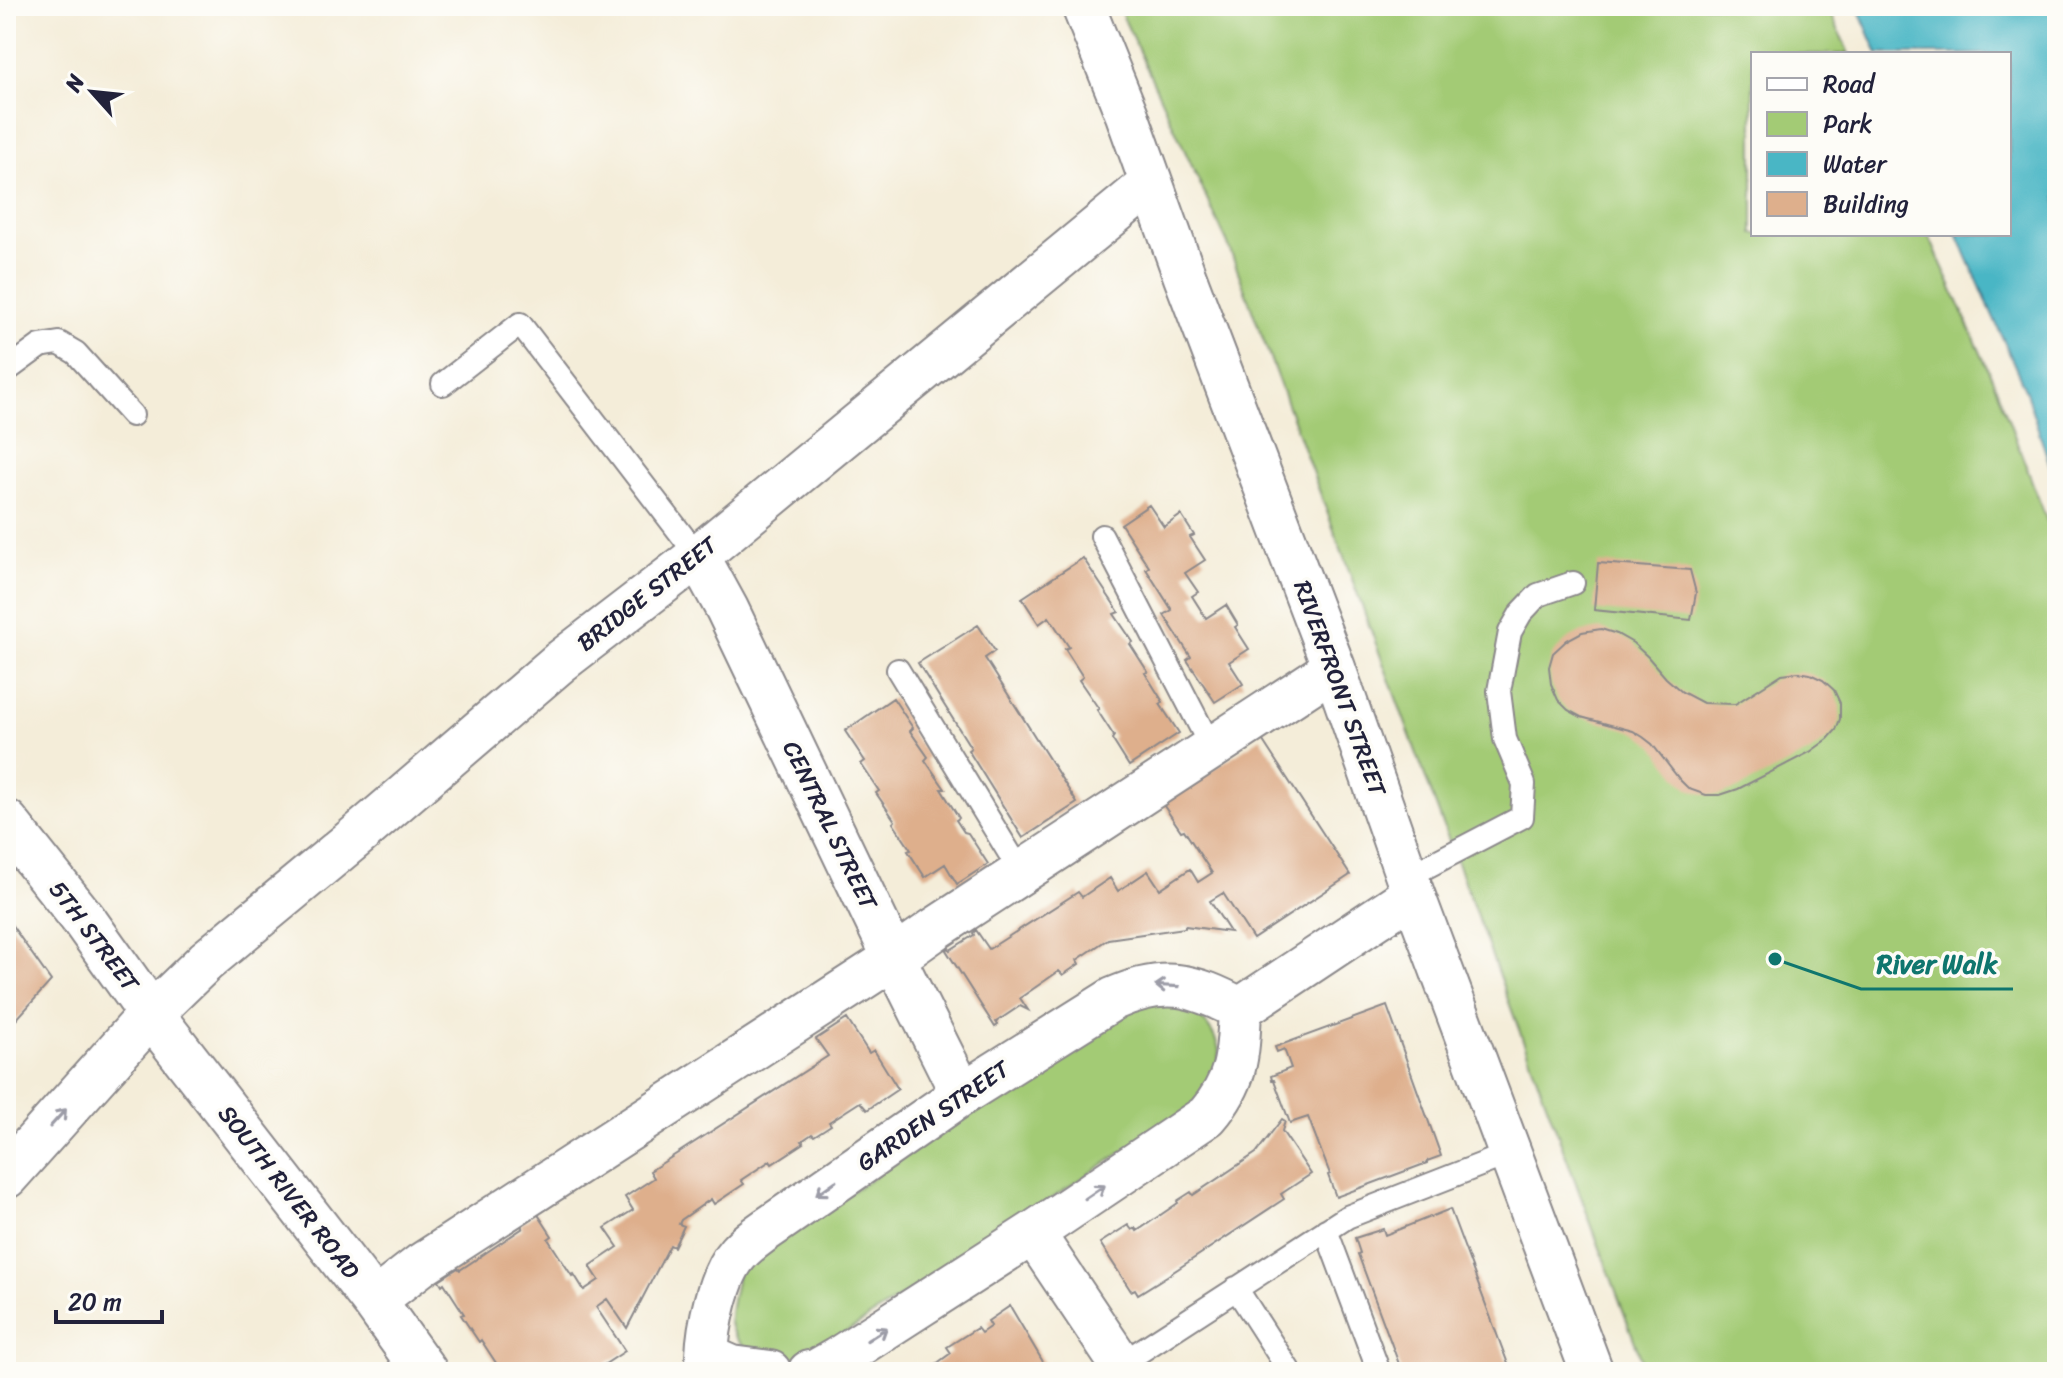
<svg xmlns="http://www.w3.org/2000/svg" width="2063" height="1378" font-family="Sriracha,sans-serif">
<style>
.green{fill:#a3cb75;stroke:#627658;stroke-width:2}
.water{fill:#49b6c5;stroke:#366c80;stroke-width:2}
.building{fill:#deaf8c}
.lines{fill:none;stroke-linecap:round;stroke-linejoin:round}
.lane-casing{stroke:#8b888a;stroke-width:26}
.street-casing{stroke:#8b888a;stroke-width:46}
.secondary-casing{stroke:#8b888a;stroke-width:48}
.highway-casing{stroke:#8b888a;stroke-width:48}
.lane{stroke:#fff;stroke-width:22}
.street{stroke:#fff;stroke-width:42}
.secondary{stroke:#fff;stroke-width:44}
.highway{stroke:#fff;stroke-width:44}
.oneway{stroke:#9c9ca7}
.labels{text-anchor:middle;stroke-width:7;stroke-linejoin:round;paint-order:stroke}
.street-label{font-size:24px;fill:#22223b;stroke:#fdfcf7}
.leader{fill:none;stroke:#0f766e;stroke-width:3}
.callout-dot{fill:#0f766e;stroke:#fdfcf7;stroke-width:3}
.callout-label{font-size:26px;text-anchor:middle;font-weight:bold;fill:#0f766e;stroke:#fdfcf7;stroke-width:7;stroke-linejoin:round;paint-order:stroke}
</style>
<rect width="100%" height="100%" fill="#fdfcf7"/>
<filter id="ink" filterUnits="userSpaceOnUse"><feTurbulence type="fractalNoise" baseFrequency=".0125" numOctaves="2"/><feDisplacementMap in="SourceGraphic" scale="16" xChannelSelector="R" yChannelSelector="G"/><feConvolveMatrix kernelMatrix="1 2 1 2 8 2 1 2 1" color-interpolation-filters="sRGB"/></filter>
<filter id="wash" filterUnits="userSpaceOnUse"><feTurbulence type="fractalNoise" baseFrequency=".006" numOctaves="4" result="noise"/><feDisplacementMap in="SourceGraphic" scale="32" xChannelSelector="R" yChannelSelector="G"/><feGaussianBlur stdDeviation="1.8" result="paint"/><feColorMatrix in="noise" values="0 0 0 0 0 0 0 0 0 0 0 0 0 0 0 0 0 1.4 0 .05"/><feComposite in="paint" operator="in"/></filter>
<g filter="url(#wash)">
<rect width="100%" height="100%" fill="#f4edd9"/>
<!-- green -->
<path class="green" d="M1118 6H1828L1849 54H1753V234H1928L1995 385 2057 547V1372H1646L1227 242Z
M1138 1002C1169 1006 1194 1002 1212 1032 1215 1038 1218 1044 1219 1050 1219 1064 1213 1081 1210 1095L796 1365C771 1364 735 1351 730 1323 728 1312 737 1278 739 1266Z"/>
<!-- water -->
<path class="water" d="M1857 6H2057V487L2025 389 1957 234H2009V54H1878Z"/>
<g id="blocks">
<!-- building -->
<path class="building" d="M1149 505 1164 527 1181 515 1194 535 1190 537 1205 560 1185 573 1198 592 1192 596 1206 618 1226 605 1238 625 1235 627 1249 649 1229 662 1243 684 1215 702 1187 660 1191 657 1164 615 1172 610 1146 569 1149 567 1121 524Z
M1083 558 1119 612 1114 614 1133 642 1130 644 1148 672 1145 673 1163 702 1160 704 1179 733 1129 766 1112 739 1114 736 1097 710 1099 709 1079 680 1083 677 1065 649 1069 647 1049 617 1039 624 1022 598Z
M1598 563 1690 570 1696 593 1691 620 1594 610Z
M978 625 995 651 985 658 1077 803 1023 838 968 750 971 748 918 663Z
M1601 629 1617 634 1633 643 1648 657 1666 678 1682 692 1703 703 1735 704 1782 674 1798 672 1810 674 1823 680 1834 690 1840 703V719L1836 730 1828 739 1810 752 1738 789 1720 795H1706L1689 789 1680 780 1652 744 1643 737 1633 731 1581 717 1568 710 1558 700 1551 684 1549 667 1553 653 1567 640 1582 632Z
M893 698 913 728 910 731 928 757 925 760 945 789H941L959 818 956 820 964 832 968 833 988 864 957 884 945 864 925 877 908 851 911 850 893 823 895 821 876 793 879 791 861 764 865 761 845 731Z
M1261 738 1350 875 1253 939 1223 893 1210 901 1230 932 1185 926V928L1108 939 1077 960 1079 964 1063 975 1059 971 1020 998 1028 1010 1020 1006 996 1022 998 1025 995 1027 946 950 949 948 950 950 974 935 973 933 976 930 989 949 1078 892 1082 897 1110 878 1118 891 1148 871 1160 889 1190 869 1198 882 1212 873 1184 830 1181 831 1162 803Z
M6 917 51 981 6 1031Z
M1387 1006 1441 1156 1427 1161V1163L1336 1197 1328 1175 1330 1174 1308 1117 1290 1123 1274 1080H1272L1271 1076 1291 1068 1284 1049 1277 1052 1275 1047Z
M847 1019 869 1053 874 1050 898 1089 867 1110 860 1102 829 1122 831 1125 814 1136 812 1134 802 1141 804 1143 772 1164 770 1161 741 1180 744 1184 714 1204 711 1199 681 1220 679 1224 684 1226 674 1247 670 1245 627 1328 607 1299 596 1307 625 1351 593 1372H502L481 1340 479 1342 461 1315 464 1314 444 1283 442 1285 439 1280 458 1268 460 1270 523 1228 520 1225 537 1213 552 1236 548 1239 572 1276 574 1274 584 1290 599 1280 590 1266 618 1247 605 1228 633 1210 625 1197 654 1178 650 1171 828 1056 816 1039Z
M1282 1119 1285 1121 1282 1131 1311 1174 1281 1194 1284 1199 1167 1276 1138 1294 1135 1289 1131 1291 1100 1243 1128 1225 1132 1230 1135 1228 1137 1231 1178 1203 1177 1201 1191 1192 1193 1195 1256 1153Z
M1450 1209 1511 1372H1402L1358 1254 1360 1253 1355 1238 1383 1229 1385 1235Z
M1010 1306 1049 1372H925L951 1353 947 1347 977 1328 981 1333 991 1326 988 1321Z"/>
</g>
</g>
<g filter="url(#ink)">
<use href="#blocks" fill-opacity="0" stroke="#8b888a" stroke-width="2"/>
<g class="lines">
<!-- lane casing -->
<g class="lane-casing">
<path id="lane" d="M6 371 40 346 59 343 76 353 132 415
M443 384 520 324 698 556
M1102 536 1211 747
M898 670 1021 872
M1407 877 1522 817 1524 784 1505 739 1499 691 1510 632 1521 613 1538 595 1573 583
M1326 1230 1379 1372
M1236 1288 1290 1372
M1113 1369 1347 1217 1511 1153"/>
</g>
<!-- street casing -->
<g class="street-casing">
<path id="street" d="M1083 6 1127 115 1185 277 1334 668 1413 894 1592 1372
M698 556 727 609 894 958 962 1094
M1240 1009 1413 894
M151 1014 206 961 357 836 560 662 698 556 1151 183
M1033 1233 1126 1372
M374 1301 422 1264 894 958 935 929 1334 668
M707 1356C708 1328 718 1275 738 1253 748 1242 761 1233 773 1225L962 1094 1113 999C1164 976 1193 984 1240 1009
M707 1356 732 1367 770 1372
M809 1372 816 1371 837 1359 1033 1233 1207 1116C1238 1080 1238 1055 1240 1009"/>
</g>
<!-- secondary casing -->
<g class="secondary-casing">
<path id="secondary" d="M6 822 84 920 151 1014 374 1301 425 1372"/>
</g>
<!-- highway casing -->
<g class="highway-casing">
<path id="highway" d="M6 1176 151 1014"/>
</g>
<!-- lane -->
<use href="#lane" class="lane"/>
<!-- street -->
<use href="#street" class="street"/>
<!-- secondary -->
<use href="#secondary" class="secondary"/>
<!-- highway -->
<use href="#highway" class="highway"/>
</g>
<!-- one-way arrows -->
<defs><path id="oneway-shaft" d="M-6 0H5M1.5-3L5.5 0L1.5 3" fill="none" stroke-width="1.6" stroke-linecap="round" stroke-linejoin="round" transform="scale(2)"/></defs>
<g class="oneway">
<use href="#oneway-shaft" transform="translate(1167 986) rotate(-177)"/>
<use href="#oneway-shaft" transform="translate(58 1118) rotate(-48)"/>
<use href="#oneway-shaft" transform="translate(826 1188) rotate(145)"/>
<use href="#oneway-shaft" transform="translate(1095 1192) rotate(-34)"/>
<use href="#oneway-shaft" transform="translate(877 1334) rotate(-33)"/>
</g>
</g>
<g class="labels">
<!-- street labels -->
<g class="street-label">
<text transform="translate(647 594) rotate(-38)" y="8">BRIDGE STREET</text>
<text transform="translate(1340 688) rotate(70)" y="8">RIVERFRONT STREET</text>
<text transform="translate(830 825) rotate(64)" y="8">CENTRAL STREET</text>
<text transform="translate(94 936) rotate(53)" y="8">5TH STREET</text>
<text transform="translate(933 1116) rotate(-34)" y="8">GARDEN STREET</text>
<text transform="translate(289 1192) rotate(52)" y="8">SOUTH RIVER ROAD</text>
</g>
</g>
<!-- callouts -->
<path class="leader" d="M1775 959L1861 989H2013"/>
<circle class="callout-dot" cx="1775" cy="959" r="8"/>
<g class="callout-label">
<text x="1937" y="973">River Walk</text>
</g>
<!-- margin -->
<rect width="2063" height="1378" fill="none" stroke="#fdfcf7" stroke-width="32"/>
<!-- legend -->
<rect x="1751" y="52" width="260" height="184" fill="#fdfcf7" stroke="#a5a5ac" stroke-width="2"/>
<rect x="1767" y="78" width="40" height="12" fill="#ffffff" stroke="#a5a5ac" stroke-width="2"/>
<text x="1823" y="92" font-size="24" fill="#22223b">Road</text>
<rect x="1767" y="112" width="40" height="24" fill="#a3cb75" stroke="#a5a5ac" stroke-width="2"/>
<text x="1823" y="132" font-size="24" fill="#22223b">Park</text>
<rect x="1767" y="152" width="40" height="24" fill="#49b6c5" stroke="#a5a5ac" stroke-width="2"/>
<text x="1823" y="172" font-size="24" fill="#22223b">Water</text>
<rect x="1767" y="192" width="40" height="24" fill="#deaf8c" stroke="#a5a5ac" stroke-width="2"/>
<text x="1823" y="212" font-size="24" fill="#22223b">Building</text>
<!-- north arrow -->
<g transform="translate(92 92) rotate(297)" stroke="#fdfcf7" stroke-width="6" paint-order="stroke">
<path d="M0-6L14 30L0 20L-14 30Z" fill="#22223b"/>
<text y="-12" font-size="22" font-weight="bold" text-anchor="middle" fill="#22223b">N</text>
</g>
<!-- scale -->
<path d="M56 1310v12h106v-12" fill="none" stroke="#22223b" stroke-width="4"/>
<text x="68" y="1310" font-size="24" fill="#22223b" stroke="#fdfcf7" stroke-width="6" paint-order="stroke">20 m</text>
</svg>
